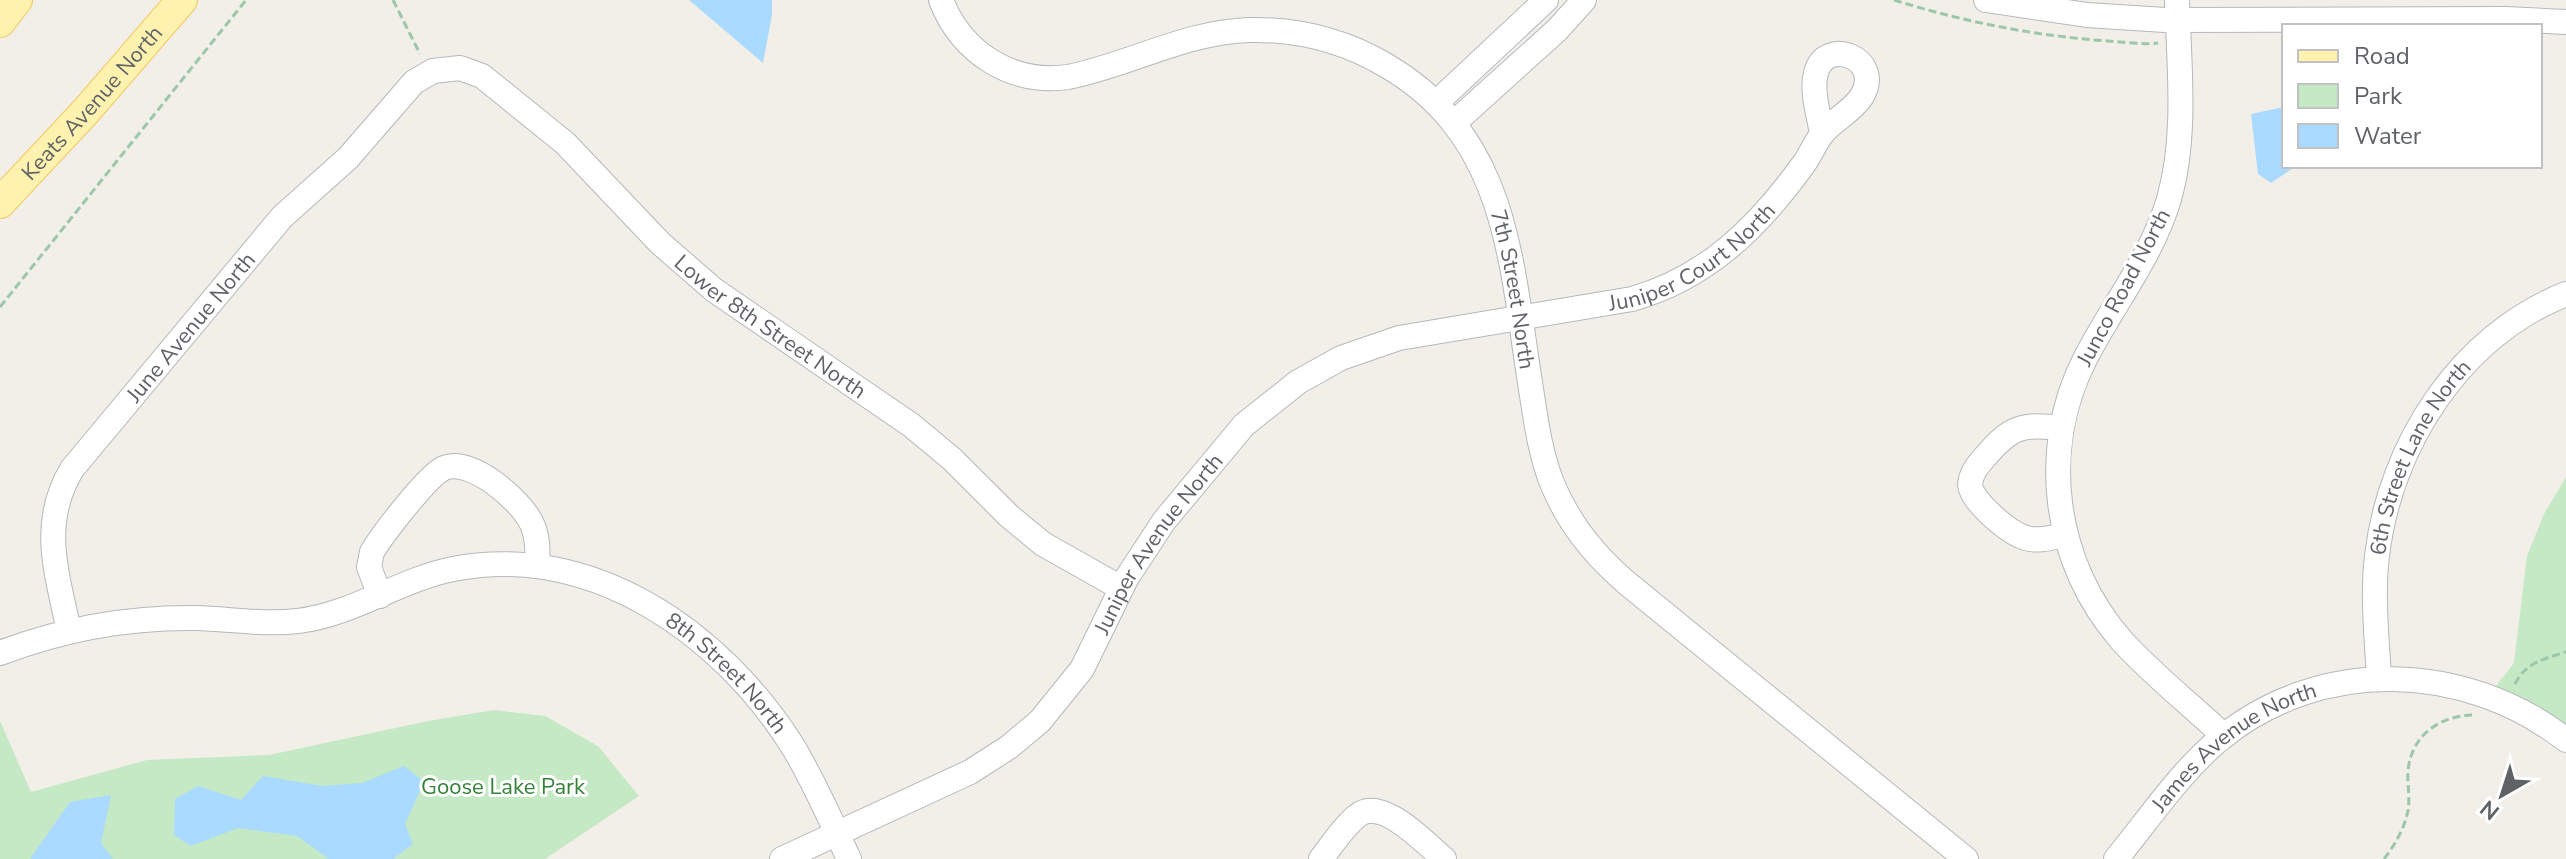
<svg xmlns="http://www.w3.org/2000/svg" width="2566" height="859" font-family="'Nunito Sans',sans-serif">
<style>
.green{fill:#c5e8c5}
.water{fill:#aadaff}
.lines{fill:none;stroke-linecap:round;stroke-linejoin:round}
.minor-casing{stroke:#b5b8bc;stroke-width:26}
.major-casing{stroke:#f2c960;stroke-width:32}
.path{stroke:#9cc7a9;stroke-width:3;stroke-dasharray:8 4;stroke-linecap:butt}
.minor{stroke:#fff;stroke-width:24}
.major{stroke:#fff2af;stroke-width:30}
.labels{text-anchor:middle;stroke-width:6;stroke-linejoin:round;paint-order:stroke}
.street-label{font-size:22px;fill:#5f6368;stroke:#fff}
.park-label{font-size:22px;fill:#348238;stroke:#fff}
</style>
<rect width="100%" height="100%" fill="#f1efe8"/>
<!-- green -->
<path class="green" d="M2566 477V726L2531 703 2496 686 2514 663 2527 556 2544 514Z
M494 710 545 716 598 746 639 796 545 859H0V721L31 792 147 760 269 755 428 721Z"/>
<!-- water -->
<path class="water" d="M689 0H772V15L763 63Z
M2284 107V166H2296L2271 183 2258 174 2251 114Z
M404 766 424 782 405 824 413 844 393 859H329L297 836 238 828 191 846 174 835 175 799 198 786 241 800 263 776 322 786 362 783Z
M111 795 101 843 113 859H30L70 802Z"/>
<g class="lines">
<!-- minor casing -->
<g class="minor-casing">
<g id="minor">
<path id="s1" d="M941 0C961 52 1011 85 1068 77 1129 65 1185 32 1249 30 1298 29 1345 41 1387 66 1509 137 1511 265 1531 389 1536 421 1540 453 1552 483 1568 523 1595 556 1628 584L1966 859"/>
<path d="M1986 0 2087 15 2165 20 2506 19 2566 22"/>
<path d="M2177 0C2179 65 2187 136 2169 199 2152 257 2112 306 2085 359 2038 451 2054 564 2122 641 2153 675 2190 704 2224 736"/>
<path d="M1436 103 1546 0"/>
<path d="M1454 123 1557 30 1584 0"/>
<path d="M2061 428C2022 423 2010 427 1984 458 1977 466 1971 473 1970 485 1972 502 2009 533 2026 538 2038 542 2053 537 2065 535"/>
<path d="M380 596 369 567 372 552C382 535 428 475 444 468 471 457 521 500 532 524 538 537 538 551 537 566"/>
<path id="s2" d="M69 631C57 573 39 524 72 469L282 217 348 158 414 82 433 71 460 68 482 76 565 143 660 243 714 290 911 425 952 459 1009 516 1043 544 1121 588"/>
<path id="s3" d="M0 653C63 629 128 617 196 618 230 619 264 625 298 621 354 614 399 580 453 569 592 542 720 632 792 745 814 781 831 821 849 859"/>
<path id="s4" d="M2379 679C2377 638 2372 596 2377 556 2390 445 2460 336 2566 294"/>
<path id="s5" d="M782 859 970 772 1009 747 1040 721 1082 669 1126 579 1164 521 1244 425 1298 382 1341 358 1399 338 1632 299C1707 278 1758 227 1803 165 1810 156 1815 143 1822 134 1833 120 1852 112 1862 96 1884 58 1825 36 1816 73 1811 91 1819 115 1822 134"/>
<path d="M1321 859C1332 845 1343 827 1357 816 1381 795 1425 843 1444 859"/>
<path id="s6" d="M2116 859C2149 819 2180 772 2220 739 2321 656 2466 662 2566 740"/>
</g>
</g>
<!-- major casing -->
<g class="major-casing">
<g id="major">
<path d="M0 22 17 0"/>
<path id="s7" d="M0 203 86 111 182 0"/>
</g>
</g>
<!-- path -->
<path class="path" d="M393 0 420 54
M1894 0C1964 22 2036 36 2108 41 2124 42 2142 45 2158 43
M0 307 246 0
M2515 684C2526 662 2544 659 2566 652
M2384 859C2394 846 2403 831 2407 815 2411 801 2407 785 2408 771 2411 736 2439 716 2472 715"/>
<!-- minor -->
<use href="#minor" class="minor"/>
<!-- major -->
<use href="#major" class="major"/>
</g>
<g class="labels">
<!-- street labels -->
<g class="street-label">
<text dy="8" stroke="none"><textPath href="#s7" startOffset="136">Keats Avenue North</textPath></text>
<text dy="8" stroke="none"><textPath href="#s5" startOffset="1144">Juniper Court North</textPath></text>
<text transform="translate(2123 287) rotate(-62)" y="8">Junco Road North</text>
<text dy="8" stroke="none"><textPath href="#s1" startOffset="760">7th Street North</textPath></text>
<text dy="8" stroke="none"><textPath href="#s2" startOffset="1140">Lower 8th Street North</textPath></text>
<text dy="8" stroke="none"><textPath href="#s2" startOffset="352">June Avenue North</textPath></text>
<text dy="8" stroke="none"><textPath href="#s4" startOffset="232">6th Street Lane North</textPath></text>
<text dy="8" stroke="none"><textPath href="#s5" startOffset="508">Juniper Avenue North</textPath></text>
<text dy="8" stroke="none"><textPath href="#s3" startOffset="774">8th Street North</textPath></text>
<text dy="8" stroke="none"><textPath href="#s6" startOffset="166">James Avenue North</textPath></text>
</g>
<!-- park labels -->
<g class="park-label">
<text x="503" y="794">Goose Lake Park</text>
</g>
</g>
<!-- legend -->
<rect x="2282" y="24" width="260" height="144" fill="#ffffff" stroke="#bfc1c3" stroke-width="2"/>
<rect x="2298" y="50" width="40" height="12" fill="#fff2af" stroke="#bfc1c3" stroke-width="2"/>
<text x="2354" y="64" font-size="24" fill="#5f6368">Road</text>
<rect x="2298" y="84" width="40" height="24" fill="#c5e8c5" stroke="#bfc1c3" stroke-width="2"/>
<text x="2354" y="104" font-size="24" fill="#5f6368">Park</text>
<rect x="2298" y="124" width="40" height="24" fill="#aadaff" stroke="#bfc1c3" stroke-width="2"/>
<text x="2354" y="144" font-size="24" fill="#5f6368">Water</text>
<!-- north arrow -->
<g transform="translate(2502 795) rotate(219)" stroke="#ffffff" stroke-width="6" paint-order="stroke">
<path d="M0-6L14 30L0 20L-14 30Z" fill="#5f6368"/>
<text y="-12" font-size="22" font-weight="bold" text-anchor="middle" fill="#5f6368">N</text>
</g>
</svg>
